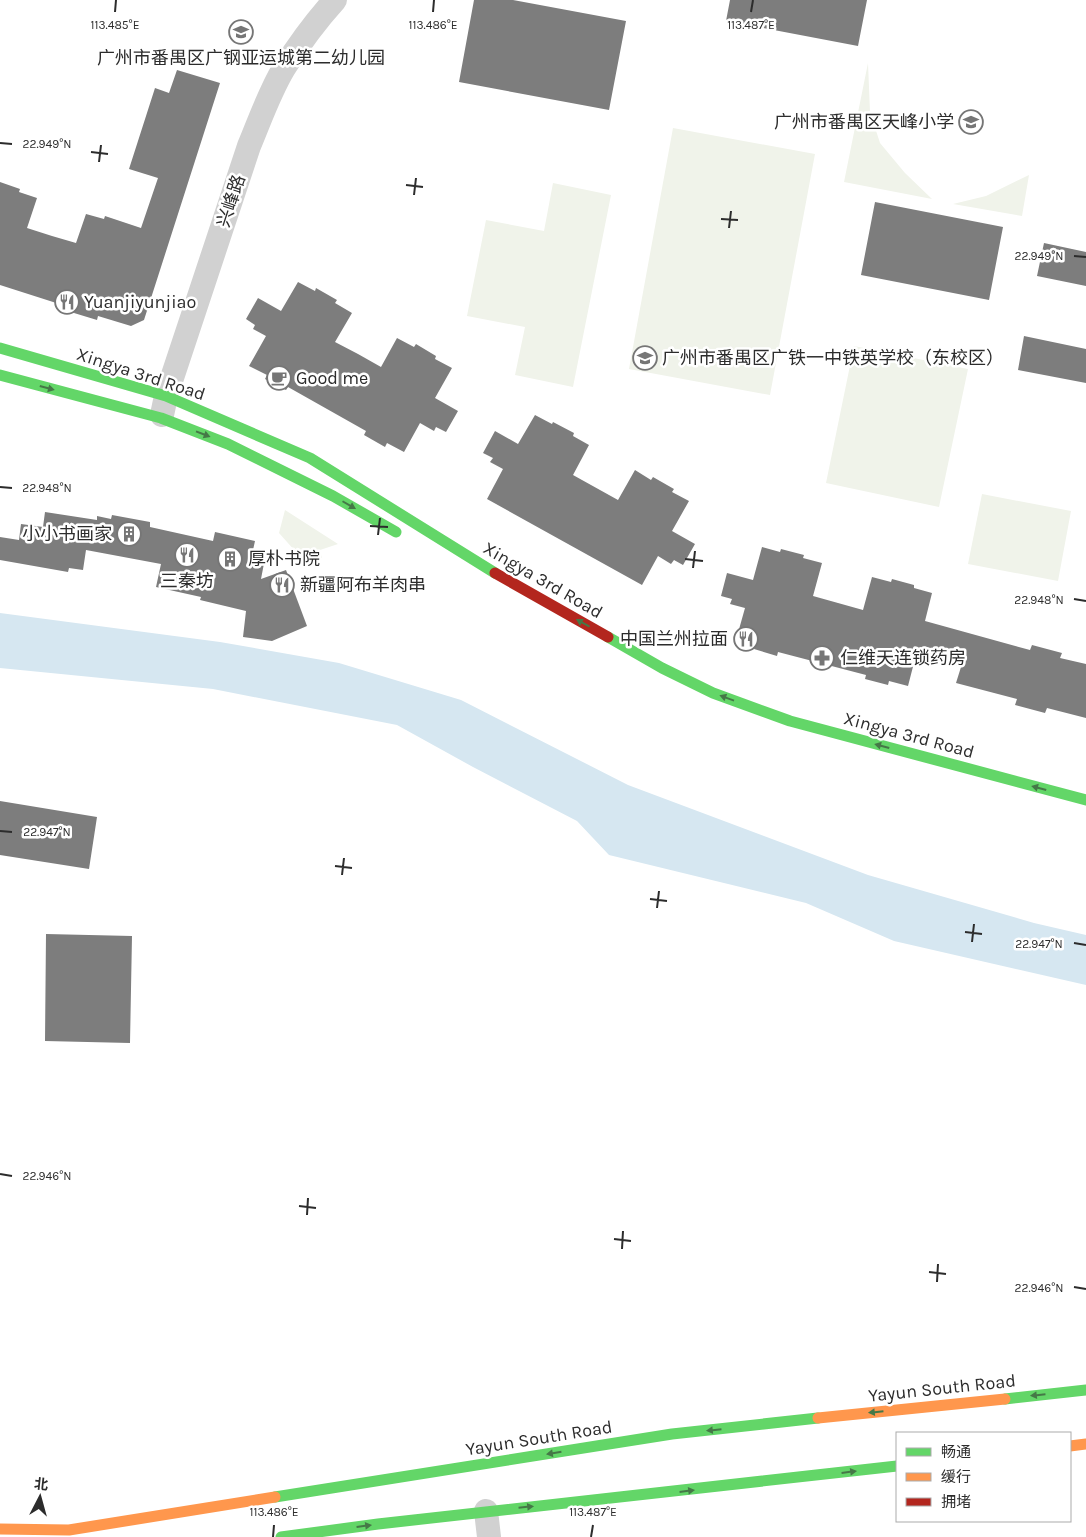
<svg xmlns="http://www.w3.org/2000/svg" width="1086" height="1537" font-family="Karla,'Noto Sans SC',sans-serif">
<style>
.green{fill:#f0f3ea}
.water{fill:#d6e7f1}
.building{fill:#7d7d7d}
.lines{fill:none;stroke-linecap:round;stroke-linejoin:round}
.street{stroke:#d1d1d1;stroke-width:24}
.fast{stroke:#63d668;stroke-width:11}
.slow{stroke:#ff974d;stroke-width:11}
.jam{stroke:#b3261e;stroke-width:11}
.oneway{fill:#457847}
.ticks{fill:none;stroke:#2c2c2c;stroke-width:2}
.labels{text-anchor:middle;stroke-width:5;stroke-linejoin:round;paint-order:stroke}
.poi-label{font-size:18px;fill:#2c2c2c;stroke:#fff;text-anchor:start}
.street-label{font-size:18px;fill:#2c2c2c;stroke:#fff}
.ticks-label{font-size:12px;text-anchor:middle;fill:#2c2c2c;stroke:#fff;stroke-width:5;stroke-linejoin:round;paint-order:stroke}
</style>
<rect width="100%" height="100%" fill="#fff"/>
<!-- green -->
<path class="green" d="M868 63 870 112 880 143 905 173 932 199 844 182Z
M673 128 815 154 770 395 629 369Z
M1029 175 1022 216 953 204 986 196Z
M553 183 611 195 573 387 515 375 525 327 467 316 486 220 544 231Z
M854 346 968 369 939 507 826 483Z
M982 494 1071 511 1058 581 968 564Z
M285 510 338 544 320 550 322 558 304 561 279 533Z"/>
<!-- water -->
<path class="water" d="M0 613 220 642 339 663 461 700 628 785 868 875 1034 923 1086 935V985L894 941 806 903 609 855 577 821 473 767 397 725 213 689 0 668Z"/>
<!-- building -->
<path class="building" d="M474 0H513L626 21 609 110 459 82Z
M730 0H867L858 46 726 21Z
M177 70 220 83 144 320 131 326 98 316 97 320 74 313 75 309 0 285V182L20 189 19 192 37 198 27 228 52 236 76 243 86 214 104 219 105 216 141 228 158 178 129 169 155 88 169 93Z
M875 202 1003 227 989 300 861 275Z
M1044 243 1086 252V286L1037 276Z
M298 282 315 291 316 288 337 300 335 303 352 313 335 342 358 354 381 367 397 338 414 347 416 344 436 356 435 359 452 368 435 398 458 411 446 432 436 427 434 431 420 423 404 452 387 443 385 447 364 435 366 431 288 387 286 390 265 379 267 375 249 366 266 336 253 329 255 325 246 319 258 298 281 311Z
M1024 336 1086 349V383L1018 370Z
M535 415 552 424 553 422 574 433 573 436 589 445 573 475 618 500 635 470 651 480 653 477 674 489 672 492 689 501 672 531 695 544 683 565 674 560 671 564 658 556 642 585 487 499 503 469 490 462 493 458 483 453 495 431 518 444Z
M45 512 97 520V516L111 519 112 515 150 522V527L213 541 215 532 255 541 253 550 266 553 261 579 286 570 307 626 272 641 243 637 246 611 200 600 201 597 156 587 161 564 86 550 83 570 69 568 68 572 0 560V537L19 540 21 524 43 527Z
M762 547 780 552 781 549 804 555 803 558 822 563 813 596 863 610 872 577 891 582 892 579 914 585V588L932 593 925 621 1030 650 1032 645 1062 653 1060 658 1086 664V718L1047 708 1045 713 1015 705 1017 699 956 683 961 667 916 655 908 686 889 681 888 685 865 679 866 675 778 652 777 656 754 649 755 645 736 640 745 608 730 604 732 599 721 596 727 573 753 580Z
M0 801 97 817 89 869 0 855Z
M46 934 132 936 130 1043 45 1041Z"/>
<g class="lines">
<!-- street -->
<path class="street" d="M162 415 166 396 249 146C260 120 269 93 284 68 299 44 316 21 335 0
M486 1511 489 1537"/>
<!-- fast -->
<path class="fast" d="M0 348 166 396 310 458 495 573
M0 375 161 418 228 444 333 496 396 532
M608 637 662 668 713 693 790 721 1086 800
M1005 1399 1086 1390
M275 1497 672 1434 818 1418
M281 1537 378 1524 897 1466"/>
<!-- slow -->
<path class="slow" d="M818 1418 1005 1399
M1070 1446 1086 1444
M0 1529 69 1530 275 1497"/>
<!-- jam -->
<path class="jam" d="M495 573 608 637"/>
</g>
<!-- one-way arrows -->
<defs><path id="oneway-solid" d="M-6-.8H1V-3.2L6.5 0L1 3.2V.8H-6Z" transform="scale(1.25)"/></defs>
<g class="oneway">
<use href="#oneway-solid" transform="translate(47 388) rotate(15)"/>
<use href="#oneway-solid" transform="translate(203 434) rotate(21)"/>
<use href="#oneway-solid" transform="translate(349 505) rotate(30)"/>
<use href="#oneway-solid" transform="translate(583 623) rotate(-151)"/>
<use href="#oneway-solid" transform="translate(727 698) rotate(-160)"/>
<use href="#oneway-solid" transform="translate(882 746) rotate(-165)"/>
<use href="#oneway-solid" transform="translate(1039 788) rotate(-165)"/>
<use href="#oneway-solid" transform="translate(1038 1395) rotate(174)"/>
<use href="#oneway-solid" transform="translate(876 1412) rotate(174)"/>
<use href="#oneway-solid" transform="translate(714 1430) rotate(174)"/>
<use href="#oneway-solid" transform="translate(554 1453) rotate(171)"/>
<use href="#oneway-solid" transform="translate(849 1472) rotate(-7)"/>
<use href="#oneway-solid" transform="translate(687 1491) rotate(-7)"/>
<use href="#oneway-solid" transform="translate(526 1507) rotate(-6)"/>
<use href="#oneway-solid" transform="translate(364 1526) rotate(-7)"/>
</g>
<!-- ticks -->
<path class="ticks" d="M115 12 116 0M433 12 434 0M751 12 753 0M0 143 12 144M91 152 108 154M99 162 101 145M406 185 423 187M414 195 416 178M721 219 738 220M729 228 731 211M1074 256 1086 257M0 487 12 488M370 526 388 527M378 535 380 518M685 559 703 561M693 568 695 551M1074 599 1086 601M0 831 12 832M335 866 352 868M342 875 344 858M650 899 667 901M657 908 659 891M965 932 982 934M972 942 974 924M1074 943 1086 945M0 1174 12 1176M299 1206 316 1208M307 1215 308 1198M614 1239 631 1241M622 1249 623 1231M929 1272 946 1274M937 1282 938 1264M1074 1287 1086 1289M273 1537 274 1525M591 1537 593 1525"/>
<!-- icons -->
<defs>
<g id="school-ring" transform="scale(1.25)"><circle r="9.5" fill="#fff" stroke="#767676" stroke-width="1.5"/><path d="M0-5L7-2L0 1L-7-2ZM-4 1L0 2.5L4 1V4Q0 6-4 4Z" fill="#767676"/></g>
<g id="restaurant-ring" transform="scale(1.25)"><circle r="9.5" fill="#fff" stroke="#767676" stroke-width="1.5"/><path d="M-5-6h1v4h1v-4h1v4h1v-4h1v5L-1.5 .5V6h-2V.5L-5-1ZM5-6V6H3V1.5H1.5Q1.5-4 5-6Z" fill="#767676"/></g>
<g id="cafe-ring" transform="scale(1.25)"><circle r="9.5" fill="#fff" stroke="#767676" stroke-width="1.5"/><path d="M-5.5-4.5H6V0H3Q3 3.5 0 3.5H-2.5Q-5.5 3.5-5.5 0ZM3-3.2v2h1.7v-2ZM-6 4.5H4V6H-6Z" fill="#767676"/></g>
<g id="building-ring" transform="scale(1.25)"><circle r="9.5" fill="#fff" stroke="#767676" stroke-width="1.5"/><path d="M-4-6H4V6H1V3H-1V6H-4ZM-2.5-4.3h1.7v1.8h-1.7ZM.8-4.3h1.7v1.8H.8ZM-2.5-1h1.7V.8h-1.7ZM.8-1h1.7V.8H.8Z" fill="#767676"/></g>
<g id="pharmacy-ring" transform="scale(1.25)"><circle r="9.5" fill="#fff" stroke="#767676" stroke-width="1.5"/><path d="M-2-6h4v4h4v4h-4v4h-4v-4h-4v-4h4Z" fill="#767676"/></g>
</defs>
<g fill-rule="evenodd">
<use href="#school-ring" x="241" y="32"/>
<use href="#school-ring" x="971" y="122"/>
<use href="#restaurant-ring" x="67" y="302"/>
<use href="#school-ring" x="645" y="358"/>
<use href="#cafe-ring" x="279" y="378"/>
<use href="#building-ring" x="129" y="534"/>
<use href="#restaurant-ring" x="187" y="555"/>
<use href="#building-ring" x="230" y="559"/>
<use href="#restaurant-ring" x="282" y="585"/>
<use href="#restaurant-ring" x="746" y="639"/>
<use href="#pharmacy-ring" x="822" y="658"/>
</g>
<g class="labels">
<!-- poi labels -->
<g class="poi-label">
<text x="241" y="64" text-anchor="middle">广州市番禺区广钢亚运城第二幼儿园</text>
<text x="954" y="128" text-anchor="end">广州市番禺区天峰小学</text>
<text x="84" y="308">Yuanjiyunjiao</text>
<text x="662" y="364">广州市番禺区广铁一中铁英学校（东校区）</text>
<text x="296" y="384">Good me</text>
<text x="112" y="540" text-anchor="end">小小书画家</text>
<text x="248" y="565">厚朴书院</text>
<text x="187" y="587" text-anchor="middle">三秦坊</text>
<text x="300" y="591">新疆阿布羊肉串</text>
<text x="728" y="645" text-anchor="end">中国兰州拉面</text>
<text x="840" y="664">仁维天连锁药房</text>
</g>
<!-- street labels -->
<g class="street-label">
<text transform="translate(231 201) rotate(-72)" y="6">兴峰路</text>
<text transform="translate(141 374) rotate(18)" y="6">Xingya 3rd Road</text>
<text transform="translate(543 580) rotate(30)" y="6">Xingya 3rd Road</text>
<text transform="translate(909 735) rotate(15)" y="6">Xingya 3rd Road</text>
<text transform="translate(942 1388) rotate(-6)" y="6">Yayun South Road</text>
<text transform="translate(539 1438) rotate(-9)" y="6">Yayun South Road</text>
</g>
</g>
<g class="ticks-label">
<text x="115" y="29">113.485°E</text>
<text x="433" y="29">113.486°E</text>
<text x="751" y="29">113.487°E</text>
<text x="47" y="148">22.949°N</text>
<text x="1039" y="260">22.949°N</text>
<text x="47" y="492">22.948°N</text>
<text x="1039" y="604">22.948°N</text>
<text x="47" y="836">22.947°N</text>
<text x="1039" y="948">22.947°N</text>
<text x="47" y="1180">22.946°N</text>
<text x="1039" y="1292">22.946°N</text>
<text x="274" y="1516">113.486°E</text>
<text x="593" y="1516">113.487°E</text>
</g>
<!-- legend -->
<rect x="896" y="1432" width="175" height="90" fill="#ffffff" stroke="#ababab"/>
<rect x="906" y="1448" width="25" height="8" fill="#63d668" stroke="#ababab"/>
<text x="941" y="1457" font-size="15" fill="#2c2c2c">畅通</text>
<rect x="906" y="1473" width="25" height="8" fill="#ff974d" stroke="#ababab"/>
<text x="941" y="1482" font-size="15" fill="#2c2c2c">缓行</text>
<rect x="906" y="1498" width="25" height="8" fill="#b3261e" stroke="#ababab"/>
<text x="941" y="1507" font-size="15" fill="#2c2c2c">拥堵</text>
<!-- north arrow -->
<g transform="translate(40 1497) rotate(6)" stroke="#ffffff" stroke-width="4" paint-order="stroke">
<path d="M0-4L9 19L0 12L-9 19Z" fill="#2c2c2c"/>
<text y="-8" font-size="14" font-weight="bold" text-anchor="middle" fill="#2c2c2c">北</text>
</g>
</svg>
